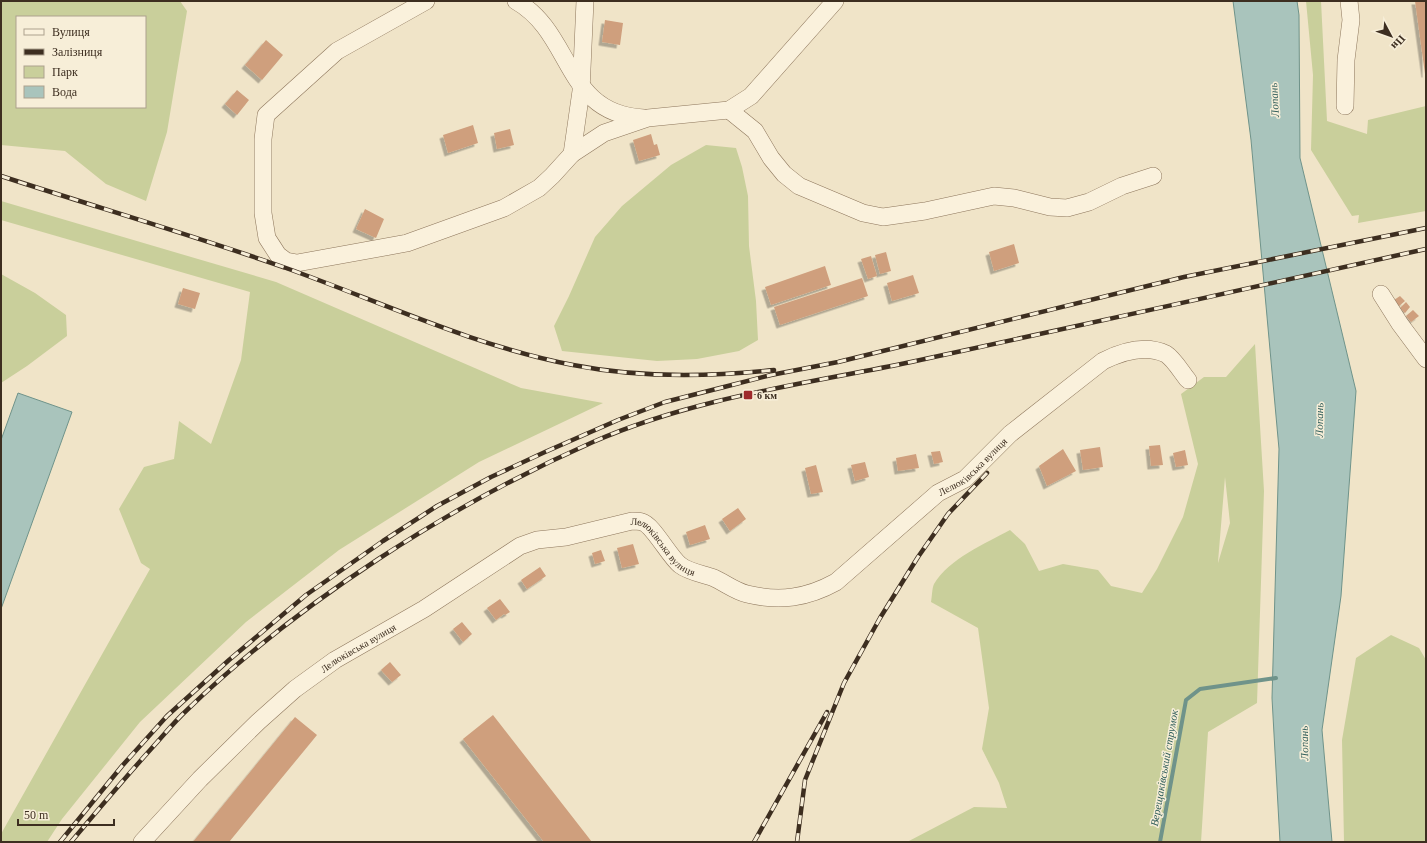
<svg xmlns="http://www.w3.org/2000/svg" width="1427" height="843" font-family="'Times New Roman',serif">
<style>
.green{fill:#c9cf9b;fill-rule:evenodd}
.water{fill:#a9c4bc;stroke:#6f938a}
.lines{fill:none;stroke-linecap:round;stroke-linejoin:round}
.stream{stroke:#6f938a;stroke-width:4}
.building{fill:#cf9f7d;filter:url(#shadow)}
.minor-casing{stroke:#8d765c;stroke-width:18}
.minor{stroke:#faf1dc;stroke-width:17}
.rail-casing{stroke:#3d2e20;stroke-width:4.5}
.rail{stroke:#f7eed8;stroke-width:3;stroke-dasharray:9;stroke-linecap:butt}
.poi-dot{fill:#9e2a2b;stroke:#f7eed8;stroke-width:1.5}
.labels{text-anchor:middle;stroke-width:3;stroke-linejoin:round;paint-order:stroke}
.poi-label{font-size:10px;font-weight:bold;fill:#3d2e20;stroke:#f7eed8;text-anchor:start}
.street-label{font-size:10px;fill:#3d2e20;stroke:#f7eed8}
.water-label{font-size:11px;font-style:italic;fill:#2f5d5a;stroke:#f7eed8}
</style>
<defs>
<filter id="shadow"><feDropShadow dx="-3.5" dy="3.5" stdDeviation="0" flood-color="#0004"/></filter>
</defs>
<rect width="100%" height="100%" fill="#f0e4c8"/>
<!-- green -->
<path class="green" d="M1 1H180L187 11 167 132 146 201 106 184 65 151 1 145ZM17 17H145V107H17Z
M1306 1H1321L1327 121 1367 134 1368 120 1426 106V211L1358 223 1359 215 1352 216 1311 150 1313 75Z
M706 145 736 148 742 167 748 196 749 246 756 301 758 340 739 351 697 359 657 361 562 351 554 326 569 296 595 237 622 206 671 165Z
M1 201 276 282 521 388 603 403 479 462 339 550 246 622 140 722 62 819 47 842H1V834L150 569 141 563 119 509 144 467 174 459 179 421 211 444 241 360 250 292 1 220Z
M1 274 35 293 66 315 67 336 27 366 1 383Z
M1255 344 1264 491 1257 703 1208 732 1201 842H907L974 807 1007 808 999 783 982 749 989 708 978 628 931 602C932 597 932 588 934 584 949 559 986 543 1010 530L1025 544 1039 571 1063 564 1098 570 1111 586 1142 593 1157 569 1183 517 1198 464 1181 394 1204 377H1226ZM1225 477 1230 523 1218 563V562Z
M1391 635 1419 648 1426 660V842H1344L1342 740 1356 658Z"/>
<!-- water -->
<path class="water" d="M1233 1H1297L1299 15 1300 158 1356 391 1341 596 1322 730 1332 842H1280L1272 698 1279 449 1251 140Z
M18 393 72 412 1 609V440Z"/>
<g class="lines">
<!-- stream -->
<path class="stream" d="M1160 842 1186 700 1200 689 1276 678"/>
</g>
<!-- building -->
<path class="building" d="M1415 1H1426V74H1425Z
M605 20 623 23 620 45 602 42Z
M266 40 283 55 262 80 245 65Z
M237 90 249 100 237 115 225 104Z
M473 125 478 143 448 153 443 135Z
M510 129 514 145 497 149 494 133Z
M651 134 654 145 657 144 660 155 639 161 633 140Z
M365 209 384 219 376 238 356 229Z
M1014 244 1019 263 994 271 989 252Z
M886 252 891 271 880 274 875 255Z
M871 256 877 276 868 279 861 259Z
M825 266 831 285 771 305 765 287Z
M913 275 919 293 892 301 887 283Z
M862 278 868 296 780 325 774 307Z
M183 288 200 293 195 309 178 304Z
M1400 296 1405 301 1399 306 1394 300Z
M1406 302 1410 307 1405 313 1400 308Z
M1413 310 1419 316 1411 322 1406 316Z
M1160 445 1163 465 1151 466 1149 446Z
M1100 447 1103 467 1083 470 1080 450Z
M1063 449 1076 471 1047 486 1039 466Z
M1185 450 1188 465 1176 467 1173 453Z
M940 451 943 462 934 464 931 452Z
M916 454 919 468 898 471 896 458Z
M865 462 869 477 855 481 851 465Z
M816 465 823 492 811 494 805 468Z
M738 508 746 519 730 531 722 519Z
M705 525 710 539 690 545 686 532Z
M633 544 639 564 622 568 617 548Z
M601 550 605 561 595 564 592 553Z
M540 567 546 576 527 589 521 580Z
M500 599 510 612 505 615 504 614 496 620 487 608Z
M462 622 472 634 463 642 453 629Z
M390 662 401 675 392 682 381 670Z
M493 715 592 842H544L463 739Z
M295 717 317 735 229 842H193Z"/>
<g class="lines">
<!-- minor casing -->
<g class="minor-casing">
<g id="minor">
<path d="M426 1 337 51 266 115 263 139V213L267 238 278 255 286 261 297 263 407 243 504 208 539 188 552 176 572 154 604 133 648 118 729 110 751 96 835 1"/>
<path d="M516 1C574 34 563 114 644 118"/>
<path d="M1345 106 1346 60 1351 20 1349 1"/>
<path d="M729 110 755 131 771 158 784 174 799 186 863 213 883 217 925 211 994 196 1014 198 1050 207 1067 208 1089 202 1122 186 1153 176"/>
<path d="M572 154 581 91 585 1"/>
<path d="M1381 294 1400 324 1426 359"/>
<path id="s1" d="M142 842 200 779 258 722 295 689 335 660 424 609 520 546 537 540 566 537 632 521C635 521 639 521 642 522 653 525 669 556 680 565 689 572 703 574 714 578 725 583 735 591 747 594 780 602 807 598 836 582L938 493 965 479 1010 434 1103 361C1121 352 1145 344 1166 354 1174 359 1182 373 1188 380"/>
</g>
</g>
<!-- minor -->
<use href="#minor" class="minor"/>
<!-- rail casing -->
<g class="rail-casing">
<path id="rail" d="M1 176C96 207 192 235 286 268 381 302 474 346 573 365 639 378 707 377 774 370
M60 842 122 766 167 716 229 660 306 595 383 541 437 506 491 477 545 452 618 420 665 402 724 387 771 375 838 362 1184 277 1426 228
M71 842C97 811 123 780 151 749 163 736 174 722 187 710 300 601 450 505 593 442 693 398 805 384 911 362 1083 325 1254 287 1426 249
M754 842 827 712
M797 842 805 780 844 683 880 618 918 557 948 514 987 473"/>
</g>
<!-- rail -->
<use href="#rail" class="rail"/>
</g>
<!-- markers -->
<rect class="poi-dot" x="743" y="390" width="10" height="10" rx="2"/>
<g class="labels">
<!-- poi labels -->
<g class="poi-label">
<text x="757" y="399">6 км</text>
</g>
<!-- street labels -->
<g class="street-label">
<text dy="4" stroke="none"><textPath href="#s1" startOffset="1011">Лелюківська вулиця</textPath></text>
<text dy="4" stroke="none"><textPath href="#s1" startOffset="640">Лелюківська вулиця</textPath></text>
<text dy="4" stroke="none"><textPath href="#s1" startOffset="292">Лелюківська вулиця</textPath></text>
</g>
<!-- water labels -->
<g class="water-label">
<text transform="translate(1274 100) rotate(-93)" y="4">Лопань</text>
<text transform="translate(1319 420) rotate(-89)" y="4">Лопань</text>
<text transform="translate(1304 743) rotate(-91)" y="4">Лопань</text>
<text transform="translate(1164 768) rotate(-80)" y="4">Верещаківський струмок</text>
</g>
</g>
<!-- border -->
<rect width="1427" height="843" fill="none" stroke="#3d2e20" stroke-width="4"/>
<!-- legend -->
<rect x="16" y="16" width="130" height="92" fill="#f7eed8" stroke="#ada18e"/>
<rect x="24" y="29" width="20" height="6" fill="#faf1dc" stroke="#ada18e"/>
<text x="52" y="36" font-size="12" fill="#3d2e20">Вулиця</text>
<rect x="24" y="49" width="20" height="6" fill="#3d2e20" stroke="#ada18e"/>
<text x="52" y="56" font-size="12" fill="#3d2e20">Залізниця</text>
<rect x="24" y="66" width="20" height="12" fill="#c9cf9b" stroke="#ada18e"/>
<text x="52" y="76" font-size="12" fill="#3d2e20">Парк</text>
<rect x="24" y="86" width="20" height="12" fill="#a9c4bc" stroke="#ada18e"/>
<text x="52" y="96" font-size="12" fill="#3d2e20">Вода</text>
<!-- north arrow -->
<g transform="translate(1391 36) rotate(131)" stroke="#f7eed8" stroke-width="3" paint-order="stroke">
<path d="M0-3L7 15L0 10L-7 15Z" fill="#3d2e20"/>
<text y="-6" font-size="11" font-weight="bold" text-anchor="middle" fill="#3d2e20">Пн</text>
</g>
<!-- scale -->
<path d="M18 819v6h96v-6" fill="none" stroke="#3d2e20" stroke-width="2"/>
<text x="24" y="819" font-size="12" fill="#3d2e20" stroke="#f7eed8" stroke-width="3" paint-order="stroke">50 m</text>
</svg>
